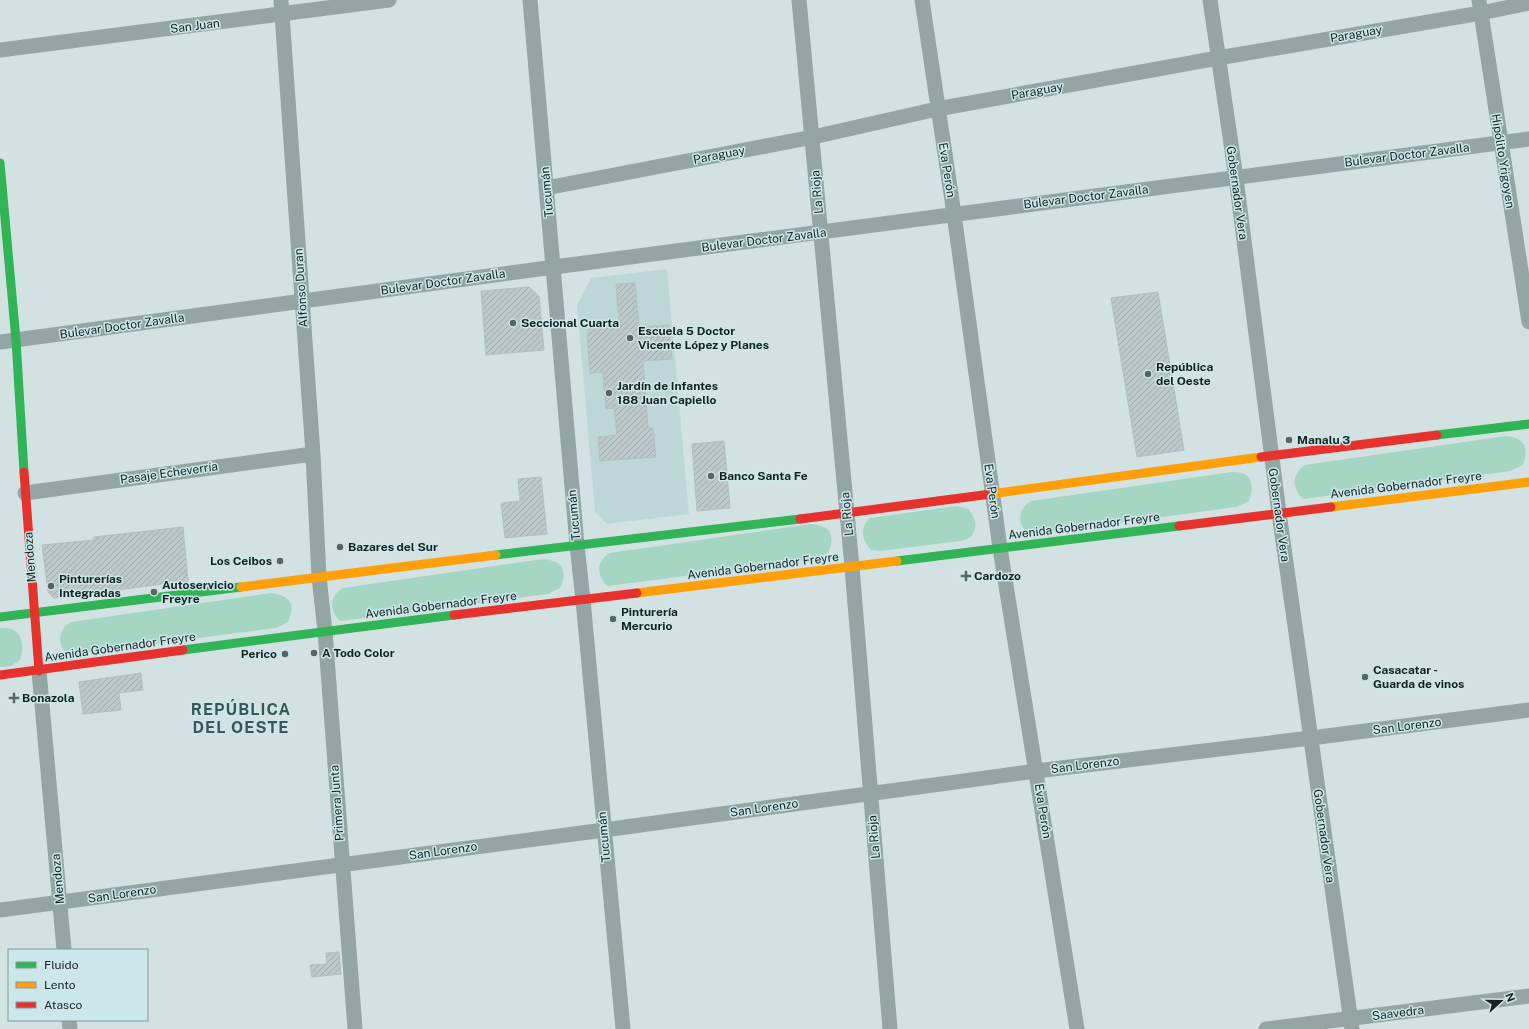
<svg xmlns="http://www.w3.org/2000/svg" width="1529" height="1029" font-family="'Public Sans',sans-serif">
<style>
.built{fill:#bdd7d9}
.green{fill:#a5d5c3}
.building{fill:url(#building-hatch);stroke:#b4bfc2}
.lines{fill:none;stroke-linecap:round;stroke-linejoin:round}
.street{stroke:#94a6a4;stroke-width:15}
.fast{stroke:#30b455;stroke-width:9}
.slow{stroke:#ff9f0a;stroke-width:9}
.jam{stroke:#e5322d;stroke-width:9}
.poi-dot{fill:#586465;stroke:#cbe7e9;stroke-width:1.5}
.labels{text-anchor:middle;stroke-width:3;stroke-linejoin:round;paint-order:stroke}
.street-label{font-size:12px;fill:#162121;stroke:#cbe7e9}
.poi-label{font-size:12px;font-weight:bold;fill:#162121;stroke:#cbe7e9;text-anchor:start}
.district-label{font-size:16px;font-weight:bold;letter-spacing:1px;fill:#3c5556;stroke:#cbe7e9}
</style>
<defs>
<pattern id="building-hatch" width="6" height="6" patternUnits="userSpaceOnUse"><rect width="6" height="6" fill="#bcc8ca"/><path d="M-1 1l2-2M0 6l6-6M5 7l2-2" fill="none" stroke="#a1acad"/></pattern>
</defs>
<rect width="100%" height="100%" fill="#d2e1e2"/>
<!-- built -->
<path class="built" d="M667 269 689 514 607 524 595 512 577 305 591 278Z"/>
<!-- green -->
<path class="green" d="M1506 436C1525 438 1529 448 1523 465L1510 471 1303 499C1291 488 1292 474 1305 465Z
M1232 472C1235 472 1239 472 1242 473 1254 477 1253 491 1249 501L1236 507 1029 535C1017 524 1017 509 1031 501Z
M956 506 969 509C976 521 978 525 971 537L961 541 880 551 871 550C862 539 859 528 870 518Z
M811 524C830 525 836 535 828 553L815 559 608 586C596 576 596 561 610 553Z
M543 559C563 561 568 570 560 588L548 594 340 621C329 611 329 596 343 588Z
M271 593C290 595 296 604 288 622L276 628 68 655C57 645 57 630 71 622Z
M0 628C21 626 26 643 20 660L11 666 0 667Z"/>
<!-- building -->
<path class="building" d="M635 283 639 327 669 325 672 359 643 361 648 428H653L656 457 600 461 598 437 617 435 614 408 606 409 603 372 590 373 587 333 591 326 619 324 616 284Z
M529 287 539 296 544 350 486 355 481 291Z
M1158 292 1184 450 1137 457 1111 298Z
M724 441 730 508 697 511 692 444Z
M541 477 547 534 505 538 501 503 520 501 518 479Z
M183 527 188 581 54 598 48 592 42 545 94 540V537Z
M141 673 143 690 119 693 121 710 83 714 79 682Z
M339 952 341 974 312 977 310 965 327 964 326 953Z"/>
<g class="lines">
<!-- street -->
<path class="street" d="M281 0 313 454 319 577 325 631 355 1029
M530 0 577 545 583 600 623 1029
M799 0 852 567 890 1029
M922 0 954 214 1000 548 1077 1029
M1210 0 1236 178 1279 513 1352 1029
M1479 0 1529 322
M0 50 389 0
M546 188 813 137 937 109 1218 58 1481 13 1529 3
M0 342 554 267 1529 139
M25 493 313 454
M39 671 64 950
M0 910 604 830 1036 771 1311 738 1529 710
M69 1020 70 1029
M1266 1029 1529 996"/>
<!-- fast -->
<path class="fast" d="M0 163 16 340 24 472
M1437 435 1529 424
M496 555 800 519
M897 561 1179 526
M0 617 241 587
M183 650 454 615"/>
<!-- slow -->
<path class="slow" d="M991 494 1261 457
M1331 507 1529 482
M241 587 496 555
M637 593 897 561"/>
<!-- jam -->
<path class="jam" d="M1261 457 1437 435
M24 472 39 671
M800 519 991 494
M1179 526 1331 507
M454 615 637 593
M0 675 183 650"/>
</g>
<!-- markers -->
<g class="poi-dot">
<circle cx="513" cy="323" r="4"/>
<circle cx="630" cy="338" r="4"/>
<circle cx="1148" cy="374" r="4"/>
<circle cx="609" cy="393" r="4"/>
<circle cx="1289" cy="440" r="4"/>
<circle cx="711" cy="476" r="4"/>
<circle cx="340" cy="547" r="4"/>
<circle cx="280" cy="561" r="4"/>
<path d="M964 570h4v4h4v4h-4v4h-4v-4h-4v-4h4z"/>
<circle cx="51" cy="586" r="4"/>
<circle cx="154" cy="592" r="4"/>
<circle cx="613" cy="619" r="4"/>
<circle cx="314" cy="653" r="4"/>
<circle cx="285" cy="654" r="4"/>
<circle cx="1365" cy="677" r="4"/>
<path d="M12 692h4v4h4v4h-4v4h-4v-4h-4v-4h4z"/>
</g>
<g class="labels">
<!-- street labels -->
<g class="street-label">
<text transform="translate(195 26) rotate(-7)" y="4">San Juan</text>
<text transform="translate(1356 34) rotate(-10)" y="4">Paraguay</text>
<text transform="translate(1037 91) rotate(-10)" y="4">Paraguay</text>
<text transform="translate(719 155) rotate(-11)" y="4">Paraguay</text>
<text transform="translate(1407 155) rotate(-7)" y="4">Bulevar Doctor Zavalla</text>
<text transform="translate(1503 161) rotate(81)" y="4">Hipólito Yrigoyen</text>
<text transform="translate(947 170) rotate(81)" y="4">Eva Perón</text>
<text transform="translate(547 192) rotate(-95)" y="4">Tucumán</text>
<text transform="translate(817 192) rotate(-95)" y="4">La Rioja</text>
<text transform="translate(1237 193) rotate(82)" y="4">Gobernador Vera</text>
<text transform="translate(1086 197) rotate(-7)" y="4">Bulevar Doctor Zavalla</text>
<text transform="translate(764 240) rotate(-7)" y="4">Bulevar Doctor Zavalla</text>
<text transform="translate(443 282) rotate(-8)" y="4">Bulevar Doctor Zavalla</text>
<text transform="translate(301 288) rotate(-94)" y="4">Alfonso Duran</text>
<text transform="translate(122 326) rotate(-8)" y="4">Bulevar Doctor Zavalla</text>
<text transform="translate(169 473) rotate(-8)" y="4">Pasaje Echeverría</text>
<text transform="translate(1406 485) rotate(-7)" y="4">Avenida Gobernador Freyre</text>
<text transform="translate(992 491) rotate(82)" y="4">Eva Perón</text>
<text transform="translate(847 514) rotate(-96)" y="4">La Rioja</text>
<text transform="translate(574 515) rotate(-95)" y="4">Tucumán</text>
<text transform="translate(1279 515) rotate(82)" y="4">Gobernador Vera</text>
<text transform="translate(1084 526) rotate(-7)" y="4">Avenida Gobernador Freyre</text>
<text transform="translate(30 557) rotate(-94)" y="4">Mendoza</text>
<text transform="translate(763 566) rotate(-7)" y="4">Avenida Gobernador Freyre</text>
<text transform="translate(441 605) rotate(-7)" y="4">Avenida Gobernador Freyre</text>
<text transform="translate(120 647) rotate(-8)" y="4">Avenida Gobernador Freyre</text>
<text transform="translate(1407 726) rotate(-7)" y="4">San Lorenzo</text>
<text transform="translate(1085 765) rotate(-7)" y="4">San Lorenzo</text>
<text transform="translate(337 803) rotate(-94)" y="4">Primera Junta</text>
<text transform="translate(764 808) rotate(-8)" y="4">San Lorenzo</text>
<text transform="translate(1043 811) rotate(81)" y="4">Eva Perón</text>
<text transform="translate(1324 836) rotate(82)" y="4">Gobernador Vera</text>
<text transform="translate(604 837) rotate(-95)" y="4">Tucumán</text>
<text transform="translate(874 837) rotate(-95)" y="4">La Rioja</text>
<text transform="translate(443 851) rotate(-8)" y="4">San Lorenzo</text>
<text transform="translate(58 879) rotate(-95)" y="4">Mendoza</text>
<text transform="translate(122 894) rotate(-8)" y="4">San Lorenzo</text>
<text transform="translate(1398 1013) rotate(-7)" y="4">Saavedra</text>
</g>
<!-- poi labels -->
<g class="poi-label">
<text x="521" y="327">Seccional Cuarta</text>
<text x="638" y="335">Escuela 5 Doctor<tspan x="638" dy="14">Vicente López y Planes</tspan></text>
<text x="1156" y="371">República<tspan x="1156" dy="14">del Oeste</tspan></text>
<text x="617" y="390">Jardín de Infantes<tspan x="617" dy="14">188 Juan Capiello</tspan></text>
<text x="1297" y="444">Manalu 3</text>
<text x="719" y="480">Banco Santa Fe</text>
<text x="348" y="551">Bazares del Sur</text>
<text x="272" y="565" text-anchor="end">Los Ceibos</text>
<text x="974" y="580">Cardozo</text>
<text x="59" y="583">Pinturerías<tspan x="59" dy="14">Integradas</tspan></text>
<text x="162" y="589">Autoservicio<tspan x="162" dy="14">Freyre</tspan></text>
<text x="621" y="616">Pinturería<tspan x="621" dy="14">Mercurio</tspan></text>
<text x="322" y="657">A Todo Color</text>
<text x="277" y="658" text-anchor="end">Perico</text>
<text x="1373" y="674">Casacatar -<tspan x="1373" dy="14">Guarda de vinos</tspan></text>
<text x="22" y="702">Bonazola</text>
</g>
<!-- district labels -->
<g class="district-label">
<text x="241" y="715">REPÚBLICA<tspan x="241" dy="18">DEL OESTE</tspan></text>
</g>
</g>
<!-- legend -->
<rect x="8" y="949" width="140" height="72" fill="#cbe7e9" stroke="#839899"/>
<rect x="16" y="962" width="20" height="6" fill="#30b455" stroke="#839899"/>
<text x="44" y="969" font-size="12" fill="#162121">Fluido</text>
<rect x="16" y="982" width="20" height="6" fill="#ff9f0a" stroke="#839899"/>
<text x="44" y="989" font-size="12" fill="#162121">Lento</text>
<rect x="16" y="1002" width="20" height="6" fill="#e5322d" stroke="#839899"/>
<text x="44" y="1009" font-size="12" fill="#162121">Atasco</text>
<!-- north arrow -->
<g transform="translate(1501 1001) rotate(69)" stroke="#cbe7e9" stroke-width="3" paint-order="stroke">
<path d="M0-3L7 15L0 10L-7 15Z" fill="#162121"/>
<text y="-6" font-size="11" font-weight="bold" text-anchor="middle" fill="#162121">N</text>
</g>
</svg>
